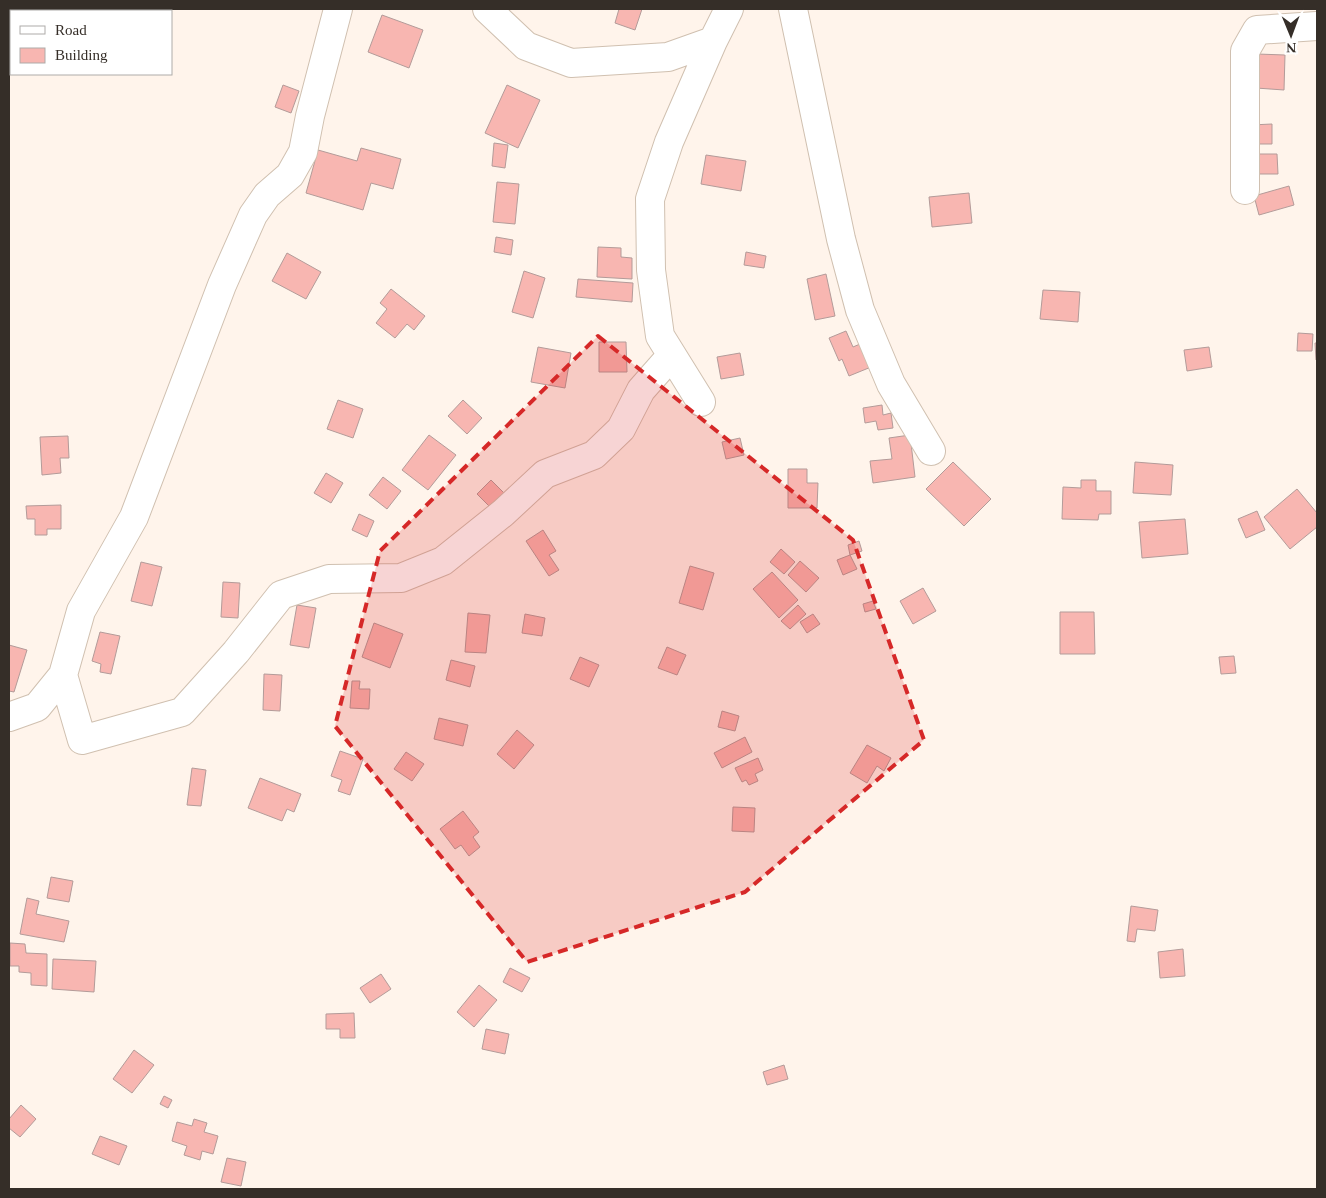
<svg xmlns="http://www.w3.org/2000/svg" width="1326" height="1198" font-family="'Times New Roman',serif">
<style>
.building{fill:#f8b6b1;stroke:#b39b99}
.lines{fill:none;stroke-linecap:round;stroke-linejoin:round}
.minor-casing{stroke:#d0c0b0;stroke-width:30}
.minor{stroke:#fff;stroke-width:28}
.marked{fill:#d62828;fill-opacity:0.2;stroke:#d62828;stroke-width:4;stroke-dasharray:10 6;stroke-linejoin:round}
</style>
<rect width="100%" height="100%" fill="#fff4eb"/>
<!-- building -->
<path class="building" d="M619 9H642L635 30 615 23Z
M382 15 423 30 409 68 368 52Z
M1257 54 1285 55 1284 90 1256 88Z
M283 85 299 91 291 113 275 107Z
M507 85 540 100 518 148 485 133Z
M1272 124V144H1252L1251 125Z
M494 143 508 145 505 168 492 166Z
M361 148 401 159 393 189 371 183 363 210 306 193 318 150 357 161Z
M1252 154H1277L1278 174H1253Z
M706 155 746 161 741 191 701 184Z
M497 182 519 184 515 224 493 222Z
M1289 186 1294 205 1259 215 1254 196Z
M969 193 972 223 932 227 929 197Z
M496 237 513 240 511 255 494 252Z
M598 247 621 248V257L632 258V279L597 277Z
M746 252 766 256 764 268 744 265Z
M287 253 321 272 306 299 272 281Z
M524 271 545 278 533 318 512 312Z
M826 274 835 316 815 320 807 279Z
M578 279 633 283 632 302 576 297Z
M391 289 425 316 414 330 407 324 395 338 376 323 387 309 380 303Z
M1043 290 1080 292 1078 322 1040 319Z
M846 331 853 347 867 341 876 365 849 376 842 359 839 361 829 338Z
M1298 333 1313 334 1312 351H1297Z
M599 342H626L627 372H599Z
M1315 343H1317V360H1316Z
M538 347 571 353 565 388 531 382Z
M1209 347 1212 367 1187 371 1184 350Z
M740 353 744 375 721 379 717 357Z
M338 400 363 409 353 438 327 429Z
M463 400 482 418 467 434 448 416Z
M882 405 883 415 891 413 893 428 878 430 876 421 865 423 863 408Z
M429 435 456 455 428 490 402 470Z
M910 435 915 477 873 483 870 461 892 459 889 438Z
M68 436 69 458H60L61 473 42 475 40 437Z
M740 438 744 455 726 459 722 442Z
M953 462 991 499 964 526 926 489Z
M1135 462 1173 465 1171 495 1133 493Z
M788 469H807V483H818L817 508H788Z
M326 473 343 483 331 503 314 493Z
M383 477 401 491 387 509 369 495Z
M491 480 507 496 493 510 477 494Z
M1081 480H1096V491H1111V514H1099L1098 520 1062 519 1063 487 1081 488Z
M1297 489 1317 513V527L1290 549 1264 517Z
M61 505V529H47V535H35V519H27L26 506Z
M1257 511 1265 530 1246 538 1238 519Z
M359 514 374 521 367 537 352 530Z
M1185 519 1188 554 1142 558 1139 522Z
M543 530 556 551 549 555 559 570 549 576 526 541Z
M859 541 862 551 850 555 848 545Z
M781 549 795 562 784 574 770 562Z
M850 555 857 569 843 575 837 560Z
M800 561 819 578 806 592 788 575Z
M141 562 162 567 152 606 131 601Z
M690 566 714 573 703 610 679 603Z
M772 572 798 600 779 618 753 589Z
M223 582 240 583 238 618 221 617Z
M923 588 936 611 913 624 900 601Z
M873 601 876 609 865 612 863 604Z
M297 605 316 608 309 648 290 645Z
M798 605 806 614 790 629 781 621Z
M1060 612H1094L1095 654H1060Z
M468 613 490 615 486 653 465 652Z
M525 614 545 618 542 636 522 633Z
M813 614 820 624 807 633 800 622Z
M374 623 403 634 390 668 362 657Z
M100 632 120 636 111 674 100 672 101 664 92 661Z
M9 645 27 650 14 692 9 691Z
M667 647 686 655 677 675 658 668Z
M1234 656 1236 673 1221 674 1219 657Z
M580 657 599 665 589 687 570 679Z
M451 660 475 666 470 687 446 680Z
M264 674 282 675 280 711 263 710Z
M352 681H360L359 689H370L369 709 350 708Z
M722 711 739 716 735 731 718 727Z
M439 718 468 725 463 746 434 739Z
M517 730 534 745 514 769 497 754Z
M745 737 752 752 722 768 714 753Z
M867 745 891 758 884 771 877 766 867 783 850 773Z
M340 751 363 759 350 795 338 791 342 780 331 776Z
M406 752 424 764 412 781 394 769Z
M758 758 763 770 755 774 758 781 749 785 746 780 742 782 735 768Z
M192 768 206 770 201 806 187 805Z
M260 778 301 794 294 812 287 809 282 821 248 808Z
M733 807 755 808 754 832 732 831Z
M463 811 479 832 473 837 480 847 469 856 461 845 455 849 440 829Z
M51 877 73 881 69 902 47 898Z
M27 898 39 901 36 914 69 921 64 942 20 934Z
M1131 906 1158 910 1155 931 1137 929 1135 942 1127 941Z
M10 943 25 944 26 953 47 954V986L31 985V973L19 972V966H10Z
M1183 949 1185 976 1160 978 1158 952Z
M53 959 96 961 94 992 52 989Z
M510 968 530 978 522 992 503 982Z
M381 974 391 989 370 1003 360 988Z
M479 985 497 1000 474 1027 457 1012Z
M354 1013 355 1038H340V1029H326V1014Z
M486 1029 509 1034 505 1054 482 1049Z
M134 1050 154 1065 132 1093 113 1079Z
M784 1065 788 1079 767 1085 763 1072Z
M164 1096 172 1100 168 1108 160 1104Z
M21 1105 36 1119 20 1137 9 1128V1119Z
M194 1119 207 1123 204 1132 218 1136 213 1154 202 1151 200 1160 184 1155 187 1146 172 1141 177 1122 192 1126Z
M100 1136 127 1146 119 1165 92 1154Z
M227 1158 246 1162 241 1186 221 1182Z"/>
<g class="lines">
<!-- minor casing -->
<g class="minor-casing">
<path id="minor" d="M487 9 526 46 571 63 668 57 713 41 729 9
M793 9 841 239 860 310 891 384 931 451
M1245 190V51L1257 30 1317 26
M701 402 660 336 651 270 650 199 669 142 713 41
M63 675 82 740 182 712 236 652 281 595 329 579 401 578 443 561 503 513 545 474 594 455 621 429 641 390 671 356
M9 717 37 707 63 675 81 611 134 517 222 285 253 215 267 195 290 175 303 152 310 116 338 9"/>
</g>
<!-- minor -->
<use href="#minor" class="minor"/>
</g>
<!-- marked area -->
<path class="marked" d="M598 336 853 540 924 740 745 892 527 962 335 726 380 551Z"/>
<!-- border -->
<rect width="1326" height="1198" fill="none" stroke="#352e28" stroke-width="20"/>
<!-- legend -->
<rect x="10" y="10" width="162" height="65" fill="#ffffff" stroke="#aeaba9"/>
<rect x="20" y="26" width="25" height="8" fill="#ffffff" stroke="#aeaba9"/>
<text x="55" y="35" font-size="15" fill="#352e28">Road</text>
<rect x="20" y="48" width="25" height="15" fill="#f8b6b1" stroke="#aeaba9"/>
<text x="55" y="60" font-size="15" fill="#352e28">Building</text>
<!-- north arrow -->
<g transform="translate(1291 35) rotate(179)" stroke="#ffffff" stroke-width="4" paint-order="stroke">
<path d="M0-4L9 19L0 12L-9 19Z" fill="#352e28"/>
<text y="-8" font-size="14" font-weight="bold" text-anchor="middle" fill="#352e28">N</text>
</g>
</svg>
